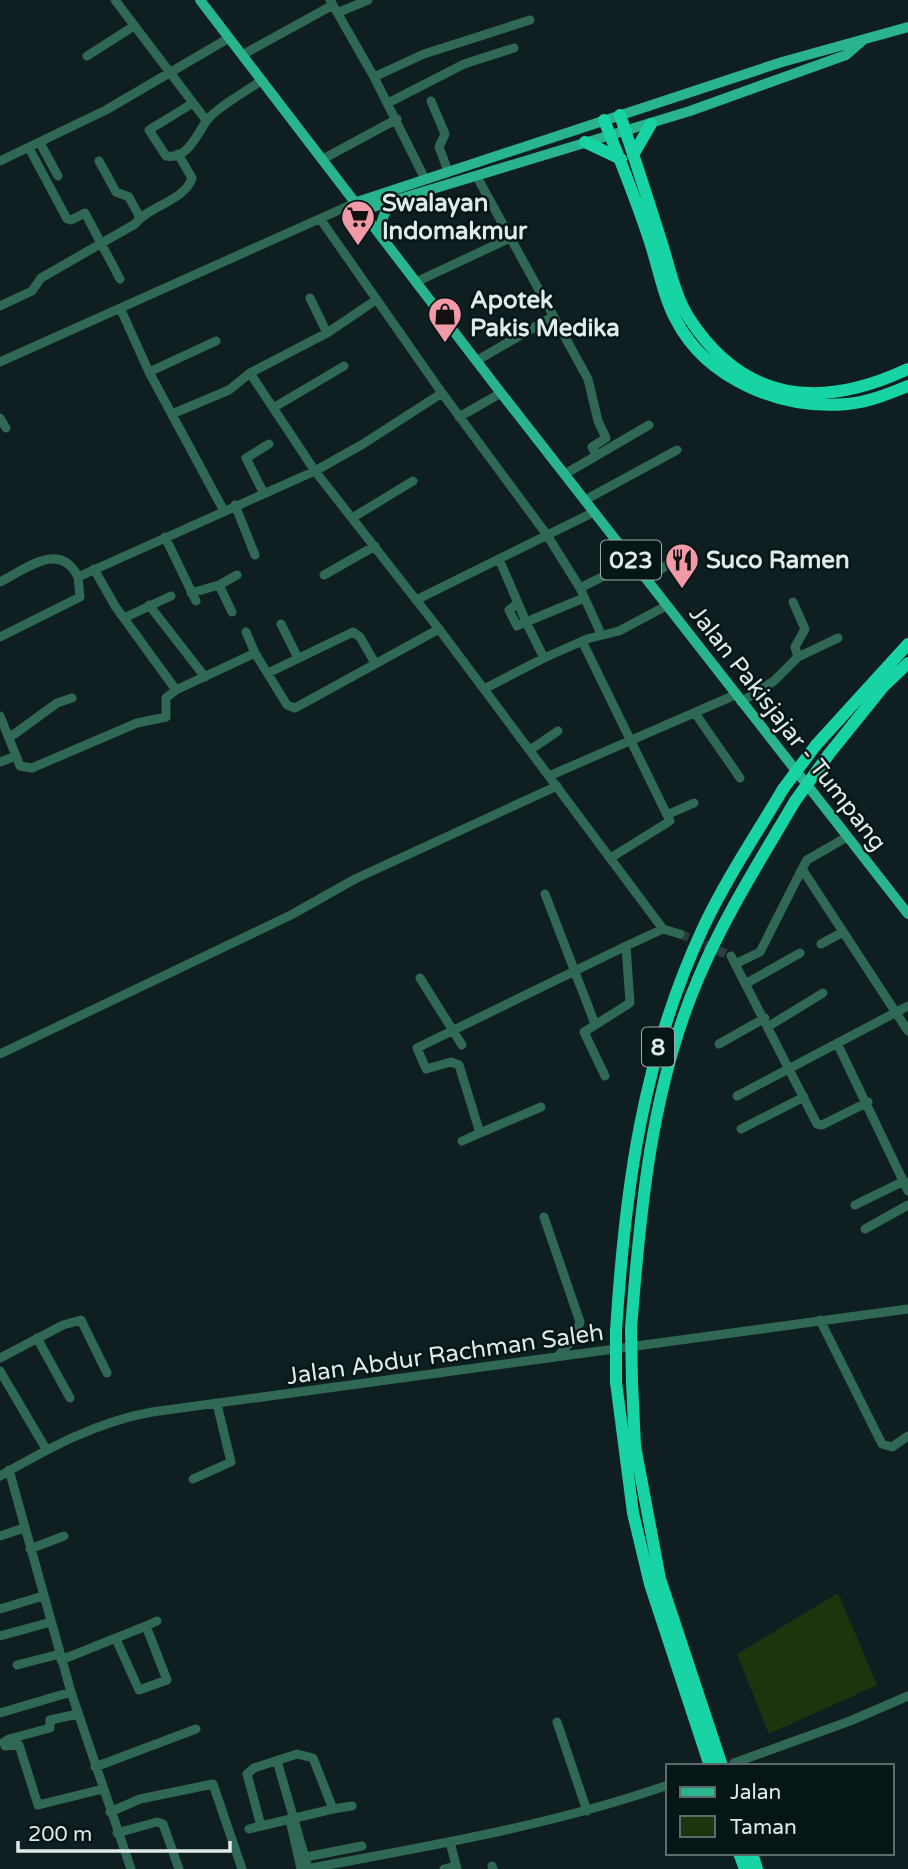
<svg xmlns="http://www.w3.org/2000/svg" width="908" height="1869" font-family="'Varela Round',sans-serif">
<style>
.green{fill:#1d350d}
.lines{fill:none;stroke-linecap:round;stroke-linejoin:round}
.minor-tunnel{stroke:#2e3d3f;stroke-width:9;stroke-dasharray:9 4.5;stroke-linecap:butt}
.minor{stroke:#2f6854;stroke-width:9}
.major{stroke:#29b48d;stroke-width:10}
.highway{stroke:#18d3a3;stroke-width:12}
.highway-bridge{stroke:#18d3a3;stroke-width:12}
.labels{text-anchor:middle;stroke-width:5;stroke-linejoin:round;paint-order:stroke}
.shield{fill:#061617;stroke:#9faaab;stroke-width:2}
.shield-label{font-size:23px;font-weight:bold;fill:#e0eaeb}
.poi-label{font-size:24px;font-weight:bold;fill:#e0eaeb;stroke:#061617;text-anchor:start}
.street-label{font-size:24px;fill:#e0eaeb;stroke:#061617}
</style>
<rect width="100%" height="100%" fill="#0f1f21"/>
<!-- green -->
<path class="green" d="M838 1593 877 1685 769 1734 737 1654Z"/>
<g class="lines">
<!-- minor-tunnel -->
<path class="minor-tunnel" d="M680 934 731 956"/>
<!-- minor -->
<path class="minor" d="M115 0 206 120
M330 0 374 77 425 179
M339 12 368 0
M242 55 333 5
M87 56 134 26
M374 77 424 54 530 20
M431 101 445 134 439 147 448 171
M193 103 149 130 166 156C189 160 198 131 208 119 221 104 246 92 262 80
M388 103 464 64 514 48
M40 143 58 176
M29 148 67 219 71 220 85 213 120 279
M323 159 397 119
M0 161 106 110 229 38
M99 161 116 192 129 197 139 216
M477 177 588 379 598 421 606 438 592 447 597 455
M321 220 442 393 547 535 580 588 601 634
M416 282 510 238
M310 298 327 333
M0 306 32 291 41 278 135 224C148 206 185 201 192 178L178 154
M121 310 149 372 224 511
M476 361 552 317
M0 362 357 202
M149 372 216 341
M250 373 315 471 439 629 663 929 680 934
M273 408 344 366
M172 414 229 390 250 373 327 333 376 300
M459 417 501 393
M0 418 6 428
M565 474 649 425
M263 492 246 458 269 444
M585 500 677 450
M235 505 255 555
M352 518 413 481
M165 537 196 601
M499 559 518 603 509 610 517 626 526 622 544 658
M94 569 115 606 176 690 255 653 287 705 295 708 439 629
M324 575 375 546
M647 580 676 558
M0 582C26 569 60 540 78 577
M219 585 232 612
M580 588 632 562
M191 593 219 585 237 575
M416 600 594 512
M793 602 805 629 795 647 798 657
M518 603 526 622 584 598
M149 605 205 677
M124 618 171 596
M281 624 298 658
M246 632 255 653
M0 637 80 597 78 577 315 471 363 444 442 393
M582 641 670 821 612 857
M268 673 353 632 360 637 375 663
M484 689 544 658 587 639 619 631 666 606
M741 702 774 681 798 657 838 638
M695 713 740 778
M0 716 20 766 32 768 137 723 166 717V698L176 690
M9 738 57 703 72 698
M530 750 558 731
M0 762 16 756
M549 776 735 695
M669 814 694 803
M847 837 807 860 802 869 908 1031
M545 894 595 1024
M821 944 843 932
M731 956 817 1124 822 1125 868 1102
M737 963 760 952 802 869
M420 978 462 1045
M747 983 800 953
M769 1026 823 993
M837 1043 908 1191
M719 1044 765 1018
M0 1054 291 915 355 879 557 786
M605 1076 584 1032 630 1003 626 946 663 929
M737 1096 908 1006
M741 1129 804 1097
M480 1133 541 1107
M462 1141 480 1133 459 1065 451 1062 426 1069 417 1048 626 946
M855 1205 904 1181
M544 1217 580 1322 575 1337 557 1357
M865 1229 908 1205
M820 1320 882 1444 892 1447 908 1436
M37 1338 70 1398
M0 1358 63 1325 81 1320 107 1373
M0 1371 46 1449
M9 1470 71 1692 131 1869
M0 1476C49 1448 96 1422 152 1412L908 1309
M193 1479 231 1462 217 1404
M0 1536 24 1528
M30 1549 64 1536
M0 1609 43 1596
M146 1626 157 1621
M0 1636 51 1622
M61 1660 146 1626 167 1680 139 1690 116 1639
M17 1665 60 1654
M0 1713 71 1692
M78 1714 50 1720V1728L9 1739 4 1742 5 1746 19 1745 38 1805 103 1789
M557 1722 587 1811
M297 1754 313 1758 333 1809 261 1826 247 1774 254 1768Z
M277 1761 308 1868
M734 1763 850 1721 908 1696
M95 1767 196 1729
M333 1809 352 1806
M110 1812 140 1799 213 1784 242 1869
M290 1820 301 1869
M249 1829 261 1826
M117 1833 157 1822 163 1824 179 1869
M450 1842 457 1869
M306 1857 362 1846
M492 1866 493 1869
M306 1869C428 1846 550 1826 668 1785
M444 1869 456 1866"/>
<!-- major -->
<path class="major" d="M200 0 501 393 908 914
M357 202 782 62 908 27
M363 210 690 111 846 55 862 41
M378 232 384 215 393 200"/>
<!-- highway -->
<path class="highway" d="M620 115C635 159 649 203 663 247 670 270 676 298 689 318 744 403 821 410 908 369
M604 120C620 160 636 199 649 239 658 265 663 296 676 320 707 380 782 410 847 404 869 402 888 394 908 386
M585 142 621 159
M633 155 651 124
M816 745 908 644
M829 754 883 687 908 663
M631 1329C640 1211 651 1089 698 979 724 917 761 859 795 801
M616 1331C625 1189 642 1059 703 928 726 879 756 835 783 789
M616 1382 633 1513 650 1584 710 1766
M632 1383 635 1446 660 1579 722 1766
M739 1853 745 1869
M752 1853 757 1869"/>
<!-- highway-bridge -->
<path class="highway-bridge" d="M783 789 816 745
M795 801 829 754
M631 1329 632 1383
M616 1331V1382"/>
</g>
<!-- icons -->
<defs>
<g id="supermarket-pin" transform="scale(1.75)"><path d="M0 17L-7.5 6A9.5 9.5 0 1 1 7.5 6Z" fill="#f39aa8" stroke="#061617"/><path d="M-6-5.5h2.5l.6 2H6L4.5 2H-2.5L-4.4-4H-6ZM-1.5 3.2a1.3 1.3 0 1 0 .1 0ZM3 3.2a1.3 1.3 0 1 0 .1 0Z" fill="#111"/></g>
<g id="shop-pin" transform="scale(1.75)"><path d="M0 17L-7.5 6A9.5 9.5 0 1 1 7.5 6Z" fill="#f39aa8" stroke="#061617"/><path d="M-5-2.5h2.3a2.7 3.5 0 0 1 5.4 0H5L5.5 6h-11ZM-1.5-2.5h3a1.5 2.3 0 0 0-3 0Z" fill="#111"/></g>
<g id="restaurant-pin" transform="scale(1.75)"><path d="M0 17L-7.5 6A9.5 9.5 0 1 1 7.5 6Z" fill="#f39aa8" stroke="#061617"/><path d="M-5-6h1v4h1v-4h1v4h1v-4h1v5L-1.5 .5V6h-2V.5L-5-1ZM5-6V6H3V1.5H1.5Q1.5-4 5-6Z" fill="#111"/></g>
</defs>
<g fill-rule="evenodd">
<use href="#supermarket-pin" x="358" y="217"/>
<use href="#shop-pin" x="445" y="314"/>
<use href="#restaurant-pin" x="682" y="560"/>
</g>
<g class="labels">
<!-- shield labels -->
<g class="shield">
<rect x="601" y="540.5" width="60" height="39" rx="5"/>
<rect x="642" y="1027.5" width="32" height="39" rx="5"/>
</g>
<g class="shield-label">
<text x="631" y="568">023</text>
<text x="658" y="1055">8</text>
</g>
<!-- poi labels -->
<g class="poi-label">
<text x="382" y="211">Swalayan<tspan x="382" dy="28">Indomakmur</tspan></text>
<text x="470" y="308">Apotek<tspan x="470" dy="28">Pakis Medika</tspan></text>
<text x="706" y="568">Suco Ramen</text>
</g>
<!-- street labels -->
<g class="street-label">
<text transform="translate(788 728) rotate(52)" y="8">Jalan Pakisjajar - Tumpang</text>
<text transform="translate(445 1354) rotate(-8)" y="8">Jalan Abdur Rachman Saleh</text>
</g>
</g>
<!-- legend -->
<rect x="666" y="1764" width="228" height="91" fill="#061617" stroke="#5d6b6c" stroke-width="2"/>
<rect x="680" y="1787" width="35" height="10" fill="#29b48d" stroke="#5d6b6c" stroke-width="2"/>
<text x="730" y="1799" font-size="21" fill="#e0eaeb">Jalan</text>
<rect x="680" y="1816" width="35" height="21" fill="#1d350d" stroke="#5d6b6c" stroke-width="2"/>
<text x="730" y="1834" font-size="21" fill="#e0eaeb">Taman</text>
<!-- scale -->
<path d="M18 1841v10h212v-10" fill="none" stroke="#e0eaeb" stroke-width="3.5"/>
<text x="28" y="1841" font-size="21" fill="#e0eaeb" stroke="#061617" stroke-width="5" paint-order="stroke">200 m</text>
</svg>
